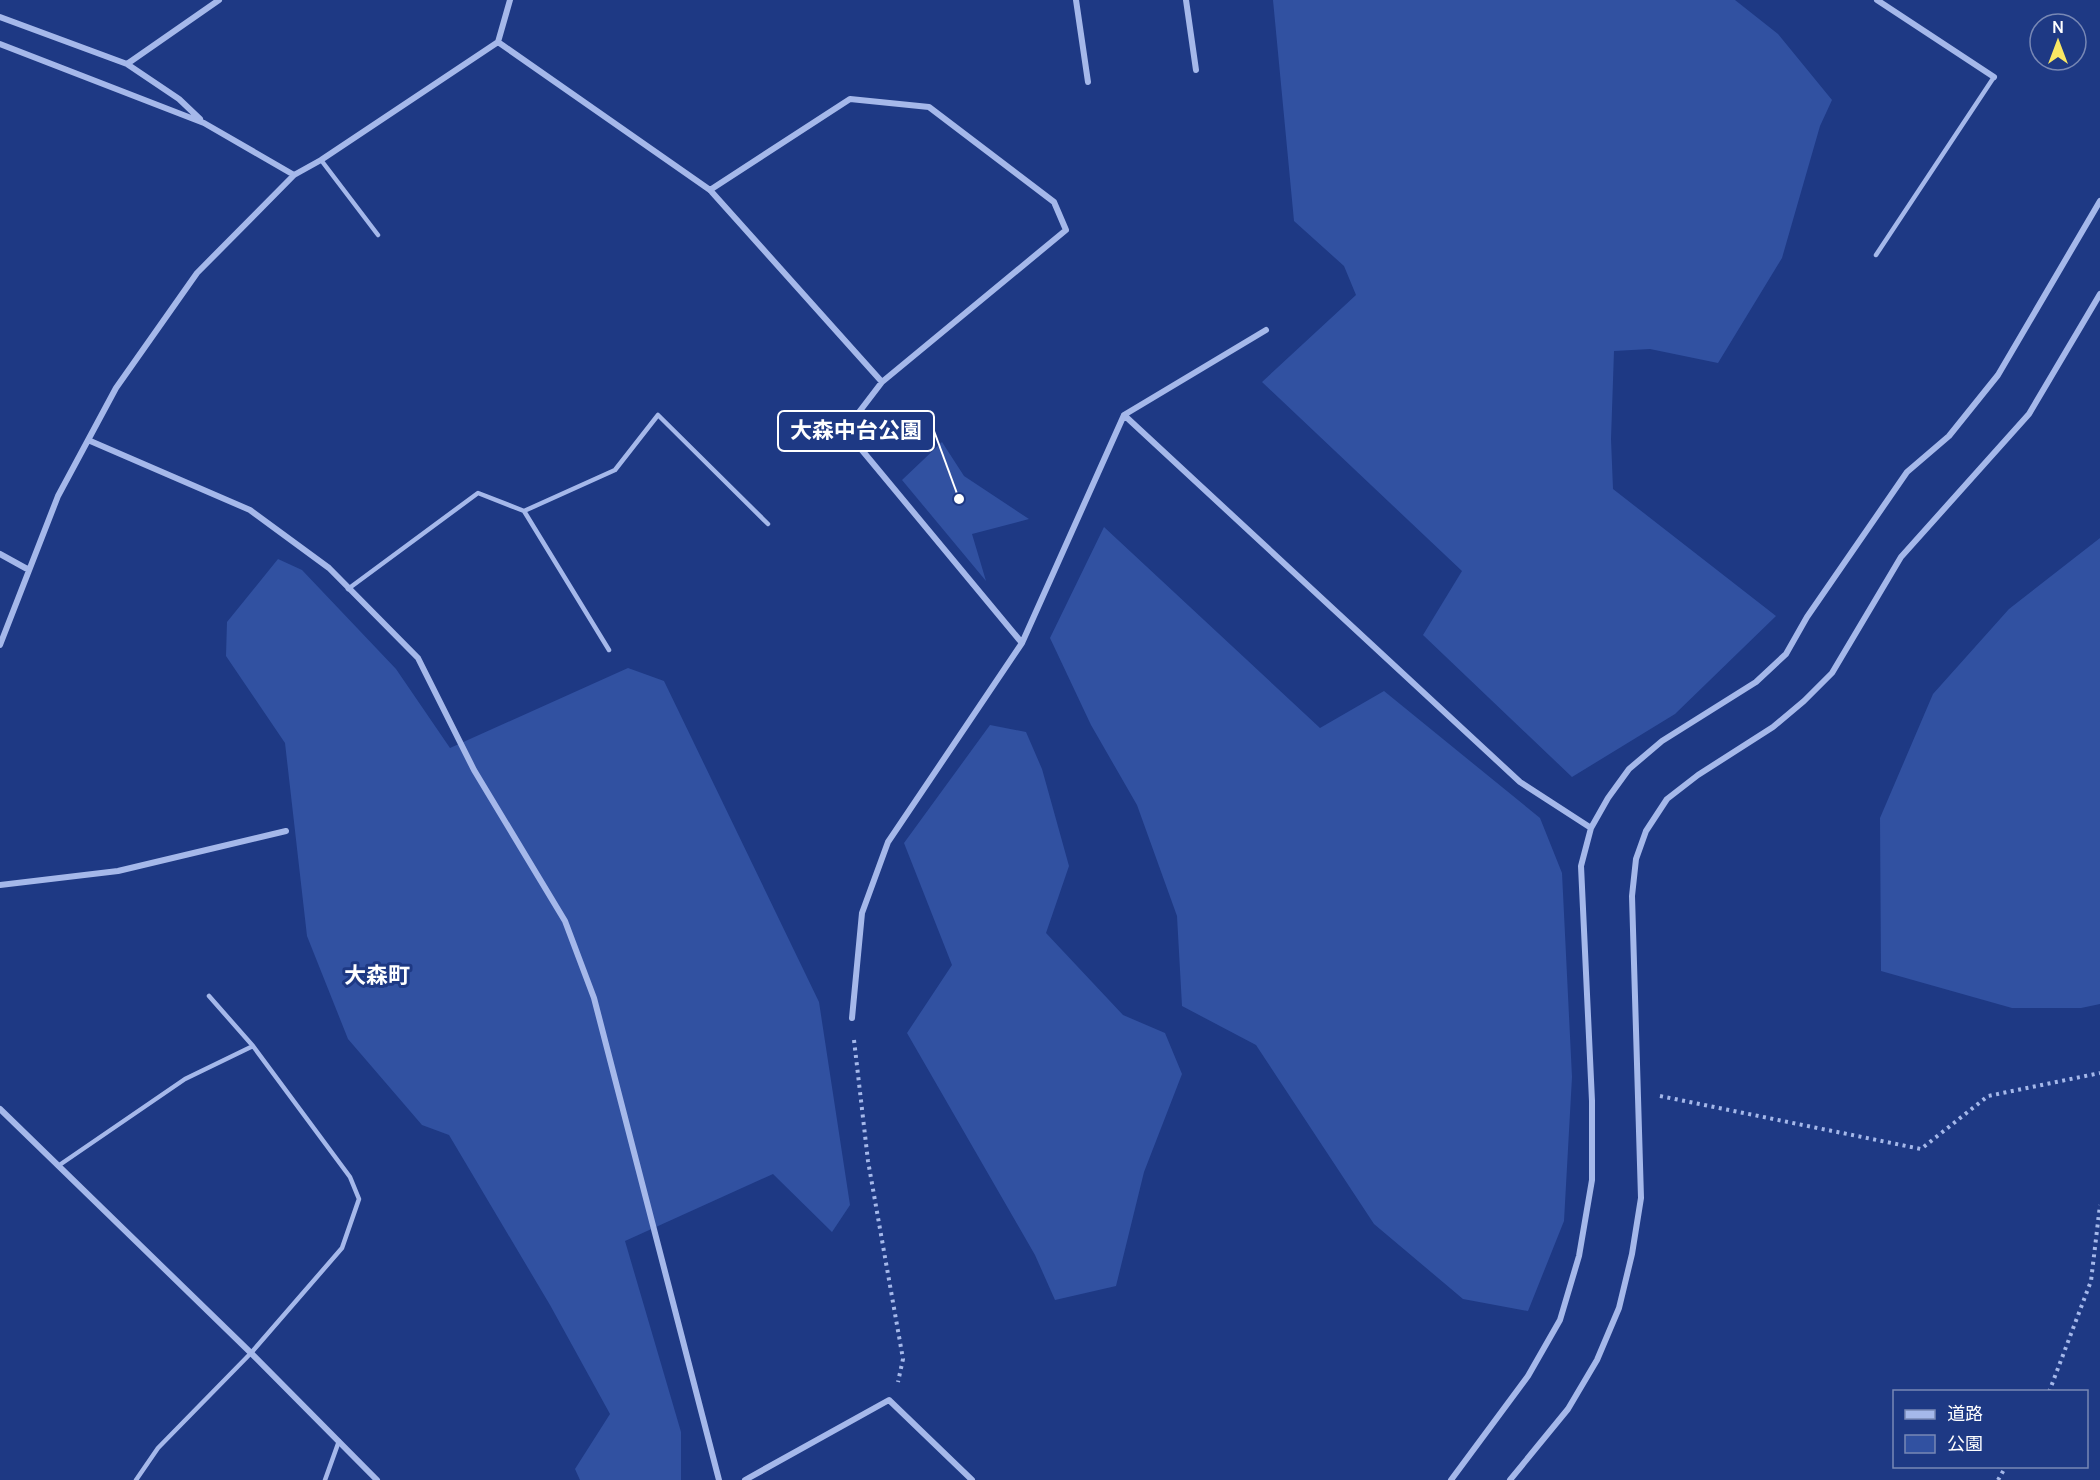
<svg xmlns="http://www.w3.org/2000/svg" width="2100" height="1480" font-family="Manrope,'Noto Sans JP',sans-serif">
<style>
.green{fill:#3151a1}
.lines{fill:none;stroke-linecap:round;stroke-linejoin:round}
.path{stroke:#a5b8ea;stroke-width:4;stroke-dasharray:3 4.5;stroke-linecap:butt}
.lane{stroke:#a5b8ea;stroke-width:4.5}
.street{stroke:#a5b8ea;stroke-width:6}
.labels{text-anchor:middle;stroke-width:6;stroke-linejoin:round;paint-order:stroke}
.neighbourhood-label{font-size:22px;font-weight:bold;fill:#fff;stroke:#1e3984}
.leader{fill:none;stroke:#fff;stroke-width:2}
.callout-dot{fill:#fff;stroke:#1e3984;stroke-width:2}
.callout{fill:#1e3984;stroke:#fff;stroke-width:2}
.callout-label{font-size:22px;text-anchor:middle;font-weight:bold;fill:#fff}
</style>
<rect width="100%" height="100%" fill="#1e3984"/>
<!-- green -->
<path class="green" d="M1273 0H1735L1778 34 1832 100 1820 126 1782 258 1718 363 1650 349 1614 351 1611 439 1613 489 1776 616 1675 714 1572 777 1423 635 1462 571 1262 382 1356 295 1344 266 1294 221Z
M942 442 964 476 1029 519 972 534 986 581 902 480Z
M1104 527 1320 728 1384 691 1540 818 1562 873 1572 1077 1564 1221 1528 1311 1463 1299 1374 1224 1256 1045 1182 1006 1177 916 1137 805 1091 725 1050 638Z
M2100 538V1004L2081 1008H2012L1881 971 1880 818 1933 694 2009 609Z
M278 559 302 570 396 669 450 748 628 668 664 681 819 1002 850 1205 832 1232 773 1174 625 1241 681 1432V1480H580L575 1469 610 1414 550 1305 449 1135 422 1125 348 1039 307 936 285 743 226 656 227 622Z
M990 725 1026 732 1042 769 1069 866 1046 933 1123 1015 1165 1033 1182 1074 1144 1172 1116 1286 1055 1300 1035 1255 907 1033 952 965 904 843Z"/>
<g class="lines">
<!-- path -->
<path class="path" d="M854 1040 868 1161 903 1359 898 1382
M1660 1096 1921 1149 1988 1096 2100 1073
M2049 1392 2091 1281 2100 1205
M1998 1480 2006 1466"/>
<!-- lane -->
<path class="lane" d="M321 160 378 235
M1876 255 1994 77
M524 511 615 470 658 415 768 524
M348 589 478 493 524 511 609 650
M58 1166 185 1079 253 1046
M136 1480 158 1448 251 1353 342 1248 359 1199 350 1177 253 1046 209 996
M325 1480 339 1441"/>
<!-- street -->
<path class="street" d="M1076 0 1088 82
M1186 0 1196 70
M1877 0 1994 77
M0 17 127 64 179 99 200 119
M498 42 710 190 882 382
M0 44 204 123 294 175
M127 64 219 0
M710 190 850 99 929 107 1054 202 1066 230 882 382 853 420 851 437 1022 643 888 842 862 913 852 1018
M1266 330 1124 415 1520 782 1591 828
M88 440 250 510 329 568 418 658 474 770 565 921 594 998 719 1480
M0 554 29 570
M1022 643 1124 415
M0 645 58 496 116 388 197 273 294 175 321 160 498 42 510 0
M0 885 118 871 286 831
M0 1109 251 1353 377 1480
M745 1480 889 1400 972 1480
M1451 1480 1528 1376 1560 1320 1579 1256 1592 1180V1101L1581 866 1591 828 1608 798 1629 769 1662 741 1756 682 1786 654 1807 617 1907 472 1949 436 1998 375 2100 201
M1510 1480 1568 1409 1597 1360 1619 1308 1632 1254 1641 1198 1632 896 1636 859 1646 831 1667 799 1698 775 1773 727 1804 701 1832 673 1901 557 2029 414 2100 294"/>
</g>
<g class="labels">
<!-- neighbourhood labels -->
<g class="neighbourhood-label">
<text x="377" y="983">大森町</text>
</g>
</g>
<!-- callouts -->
<path class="leader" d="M959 499L934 431"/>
<circle class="callout-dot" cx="959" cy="499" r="6"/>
<rect class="callout" x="778" y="411" width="156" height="40" rx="6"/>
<g class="callout-label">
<text x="856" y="438">大森中台公園</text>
</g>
<!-- legend -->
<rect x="1893" y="1390" width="195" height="78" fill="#1e3984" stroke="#7888b5" stroke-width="1.5"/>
<rect x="1905" y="1410" width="30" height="9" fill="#a5b8ea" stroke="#7888b5" stroke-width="1.5"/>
<text x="1947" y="1420" font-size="18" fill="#ffffff">道路</text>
<rect x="1905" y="1435" width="30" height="18" fill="#3151a1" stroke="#7888b5" stroke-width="1.5"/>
<text x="1947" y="1450" font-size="18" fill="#ffffff">公園</text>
<!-- north arrow -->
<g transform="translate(2058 42)"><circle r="28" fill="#1e3984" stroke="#7888b5" stroke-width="1.5"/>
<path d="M0-4.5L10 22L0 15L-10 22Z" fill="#f9e764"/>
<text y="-9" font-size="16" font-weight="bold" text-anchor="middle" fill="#ffffff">N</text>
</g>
</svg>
